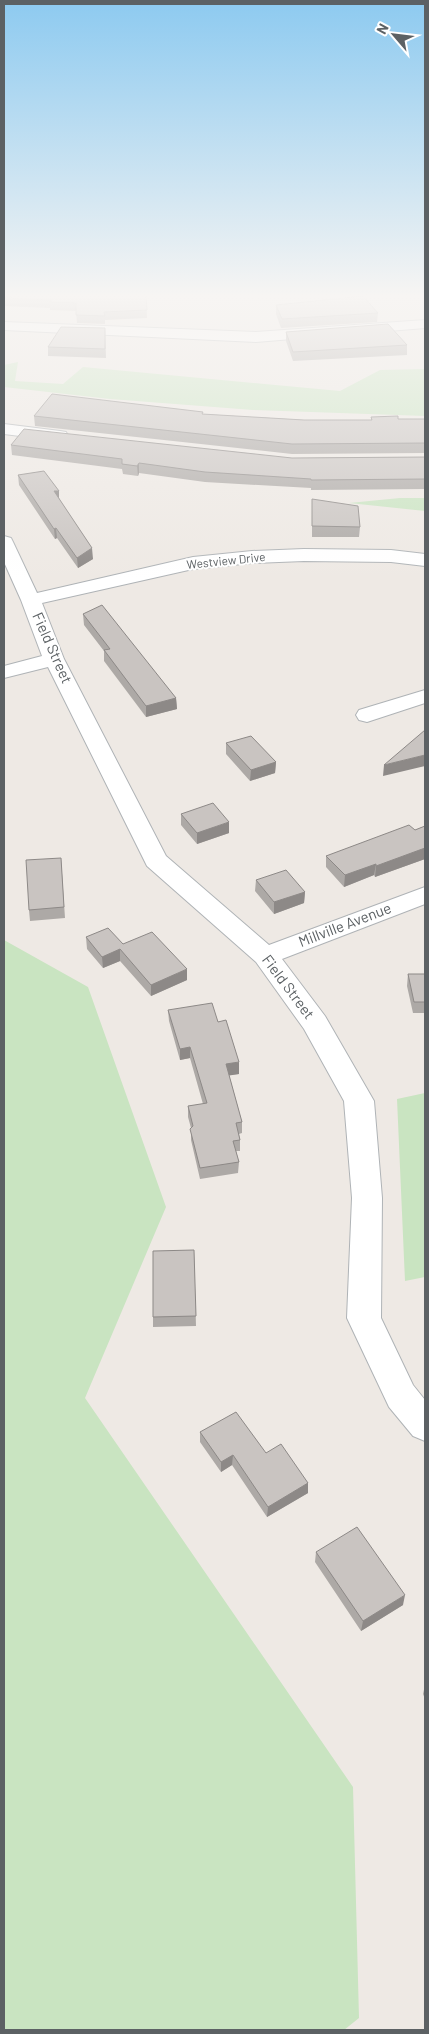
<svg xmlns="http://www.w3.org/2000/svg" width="429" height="2034" font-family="Barlow,sans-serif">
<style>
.green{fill:#c9e4c1}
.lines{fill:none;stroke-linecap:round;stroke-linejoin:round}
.minor-casing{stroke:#afb3b6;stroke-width:2}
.minor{fill:#fff;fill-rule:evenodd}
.wall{fill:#ada9a6}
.shaded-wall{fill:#8d8987}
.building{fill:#c9c4c1;stroke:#8d8987}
.labels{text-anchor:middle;stroke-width:4;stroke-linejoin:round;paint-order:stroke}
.far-street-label{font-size:12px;fill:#5c6164;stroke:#fff}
.street-label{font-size:15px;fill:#5c6164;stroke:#fff}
</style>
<rect width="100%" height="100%" fill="#eee9e4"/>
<!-- green -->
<path class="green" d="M109 295H237V298L129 297Z
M18 362 15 381 63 384 83 367 340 391 380 370 425 369V416L253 410 110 399 4 387V365Z
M400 498H425V511L349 503Z
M4 940 88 987 166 1207 85 1398 353 1787 359 2018 344 2030H4Z
M425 1093V1277L405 1281 397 1099Z"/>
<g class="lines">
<!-- minor casing -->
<g class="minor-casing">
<path id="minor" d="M425 320V328L256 342 4 330V322L256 332Z
M4 424 60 431 66 432 68 436 66 440 60 441 4 434Z
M4 536 11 538 13 542 37 593 193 557 252 551 304 549 391 550 425 554V566L391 562 304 561 252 563 193 569 42 603 64 659 166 856 269 945 425 887V904L282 959 325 1016 374 1101 382 1198 381 1318 413 1385 425 1400V1441L413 1436 389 1407 347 1318 352 1198 344 1101 304 1029 256 962 147 866 48 667 4 678V666L42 656 21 600 4 562Z
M425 690V703L367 722 359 720 356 715 359 710Z"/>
</g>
<!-- minor -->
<use href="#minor" class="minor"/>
</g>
<!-- wall -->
<path class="wall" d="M4 295H146L147 318 105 320V324L77 323 76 311 50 310V308L4 306Z
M276 305 378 313 377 322 281 328 276 314Z
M105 328 106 358 48 356V347Z
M286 332 407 345V355L293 361 286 341Z
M203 414 304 420H371V417L398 419H425V453L292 454 35 426 34 416Z
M11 445 292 458 425 457V489L311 490V488L205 482 139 473 138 476 123 474 122 469 12 455Z
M18 475 59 498 93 559 78 568 57 538 55 539 19 485Z
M312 499 360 527 359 537H312Z
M83 614 176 698 177 709 146 717 104 661V651L84 625Z
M226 743 276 762 275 773 250 781 226 754Z
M181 814 229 833 197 844 181 825Z
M425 826V859L375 877 374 875 344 887 326 867V856L415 830Z
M61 858 65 918 30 921 29 910Z
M256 880 305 892 304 903 274 914 255 891Z
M86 937 123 944 187 980 151 996 120 961 103 968 87 949Z
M408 974H425V1013H413L407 986Z
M168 1010 218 1022 239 1074 229 1075 242 1122V1133L239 1134 240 1140V1151H236L239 1162 238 1173 200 1179 191 1140V1128L188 1117V1106L203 1104 190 1058 180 1060 169 1021Z
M194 1250 196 1326 153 1327V1317Z
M200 1432 266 1453 308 1483V1493L267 1517 232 1465 221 1472 200 1442Z
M316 1552 403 1605 361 1631 315 1562Z
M425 1685V1699L423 1694Z"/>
<!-- shaded-wall -->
<path class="shaded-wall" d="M139 463V473L138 476 137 466Z
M54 491H59V500Z
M56 528 57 538 55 539 54 529Z
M92 548 93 559 78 568 77 558Z
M176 698 177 709 146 717V706Z
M425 755V766L383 776 384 765Z
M276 762 275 773 250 781 251 770Z
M229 822V833L197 844V833Z
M425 848V859L375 877 376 866Z
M376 864 374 875 344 887 345 875Z
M305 892 304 903 274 914V902Z
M120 949V961L103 968 102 957Z
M187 969V980L151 996V985Z
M190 1047V1058L180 1060V1049Z
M239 1062V1074L226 1076V1064Z
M233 1455 232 1465 221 1472V1462Z
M308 1483V1493L267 1517 268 1507Z
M405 1595 403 1605 361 1631 363 1621Z"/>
<!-- building -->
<path class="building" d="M4 295H146L147 310 104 312 105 316 76 315V303L50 302 51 300 4 298Z
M363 296 378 313 282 319 276 305Z
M388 324 407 345 293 352 286 332Z
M61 327 105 328V349L48 347Z
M52 394 203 412 202 414 304 420H372L371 417 398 416V419H425V443L292 444 34 416Z
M24 429 292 458 425 457V479L311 480V479L205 472 139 463 137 466 122 464V459L11 445Z
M44 471 59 491H54L92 548 77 558 56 528 54 529 18 475Z
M312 499 358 506 360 527 312 526Z
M102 605 176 698 146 706 104 650 110 649 83 614Z
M425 730V755L384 765Z
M251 736 276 762 251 770 226 743Z
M213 803 229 822 197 833 181 814Z
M409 825 415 830 425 826V848L376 866V864L345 875 326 856Z
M61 858 64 907 29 910 26 860Z
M286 870 305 892 274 902 256 880Z
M108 928 123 944 152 932 187 969 151 985 120 949 102 957 86 937Z
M408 974H425V1002H414Z
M212 1003 218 1022 226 1020 239 1062 226 1064 242 1122 236 1123 240 1140 233 1141 239 1162 200 1168 190 1129 193 1126 188 1106 207 1103 190 1047 180 1049 168 1010Z
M194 1250 196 1316 153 1317V1251Z
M236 1412 266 1453 281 1444 308 1483 268 1507 233 1455 221 1462 200 1432Z
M357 1527 405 1595 363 1621 316 1552Z"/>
<!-- sky -->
<linearGradient id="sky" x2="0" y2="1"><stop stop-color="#8dcaf0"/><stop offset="0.51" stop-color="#f7f5f3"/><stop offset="1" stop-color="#f7f5f3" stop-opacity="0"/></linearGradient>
<rect width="429" height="580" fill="url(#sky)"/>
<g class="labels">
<!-- far-street labels -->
<g class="far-street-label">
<text transform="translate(226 561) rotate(-6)" y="4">Westview Drive</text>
</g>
<!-- street labels -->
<g class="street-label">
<text transform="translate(52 648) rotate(66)" y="5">Field Street</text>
<text transform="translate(345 925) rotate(-21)" y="5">Millville Avenue</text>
<text transform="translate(288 987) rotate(53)" y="5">Field Street</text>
</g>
</g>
<!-- border -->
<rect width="429" height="2034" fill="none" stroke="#5c6164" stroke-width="10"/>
<!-- north arrow -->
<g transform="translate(394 35) rotate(298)" stroke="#ffffff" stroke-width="4" paint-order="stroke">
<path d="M0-4L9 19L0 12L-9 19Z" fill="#5c6164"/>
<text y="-8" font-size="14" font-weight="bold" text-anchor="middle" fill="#5c6164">N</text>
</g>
</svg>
